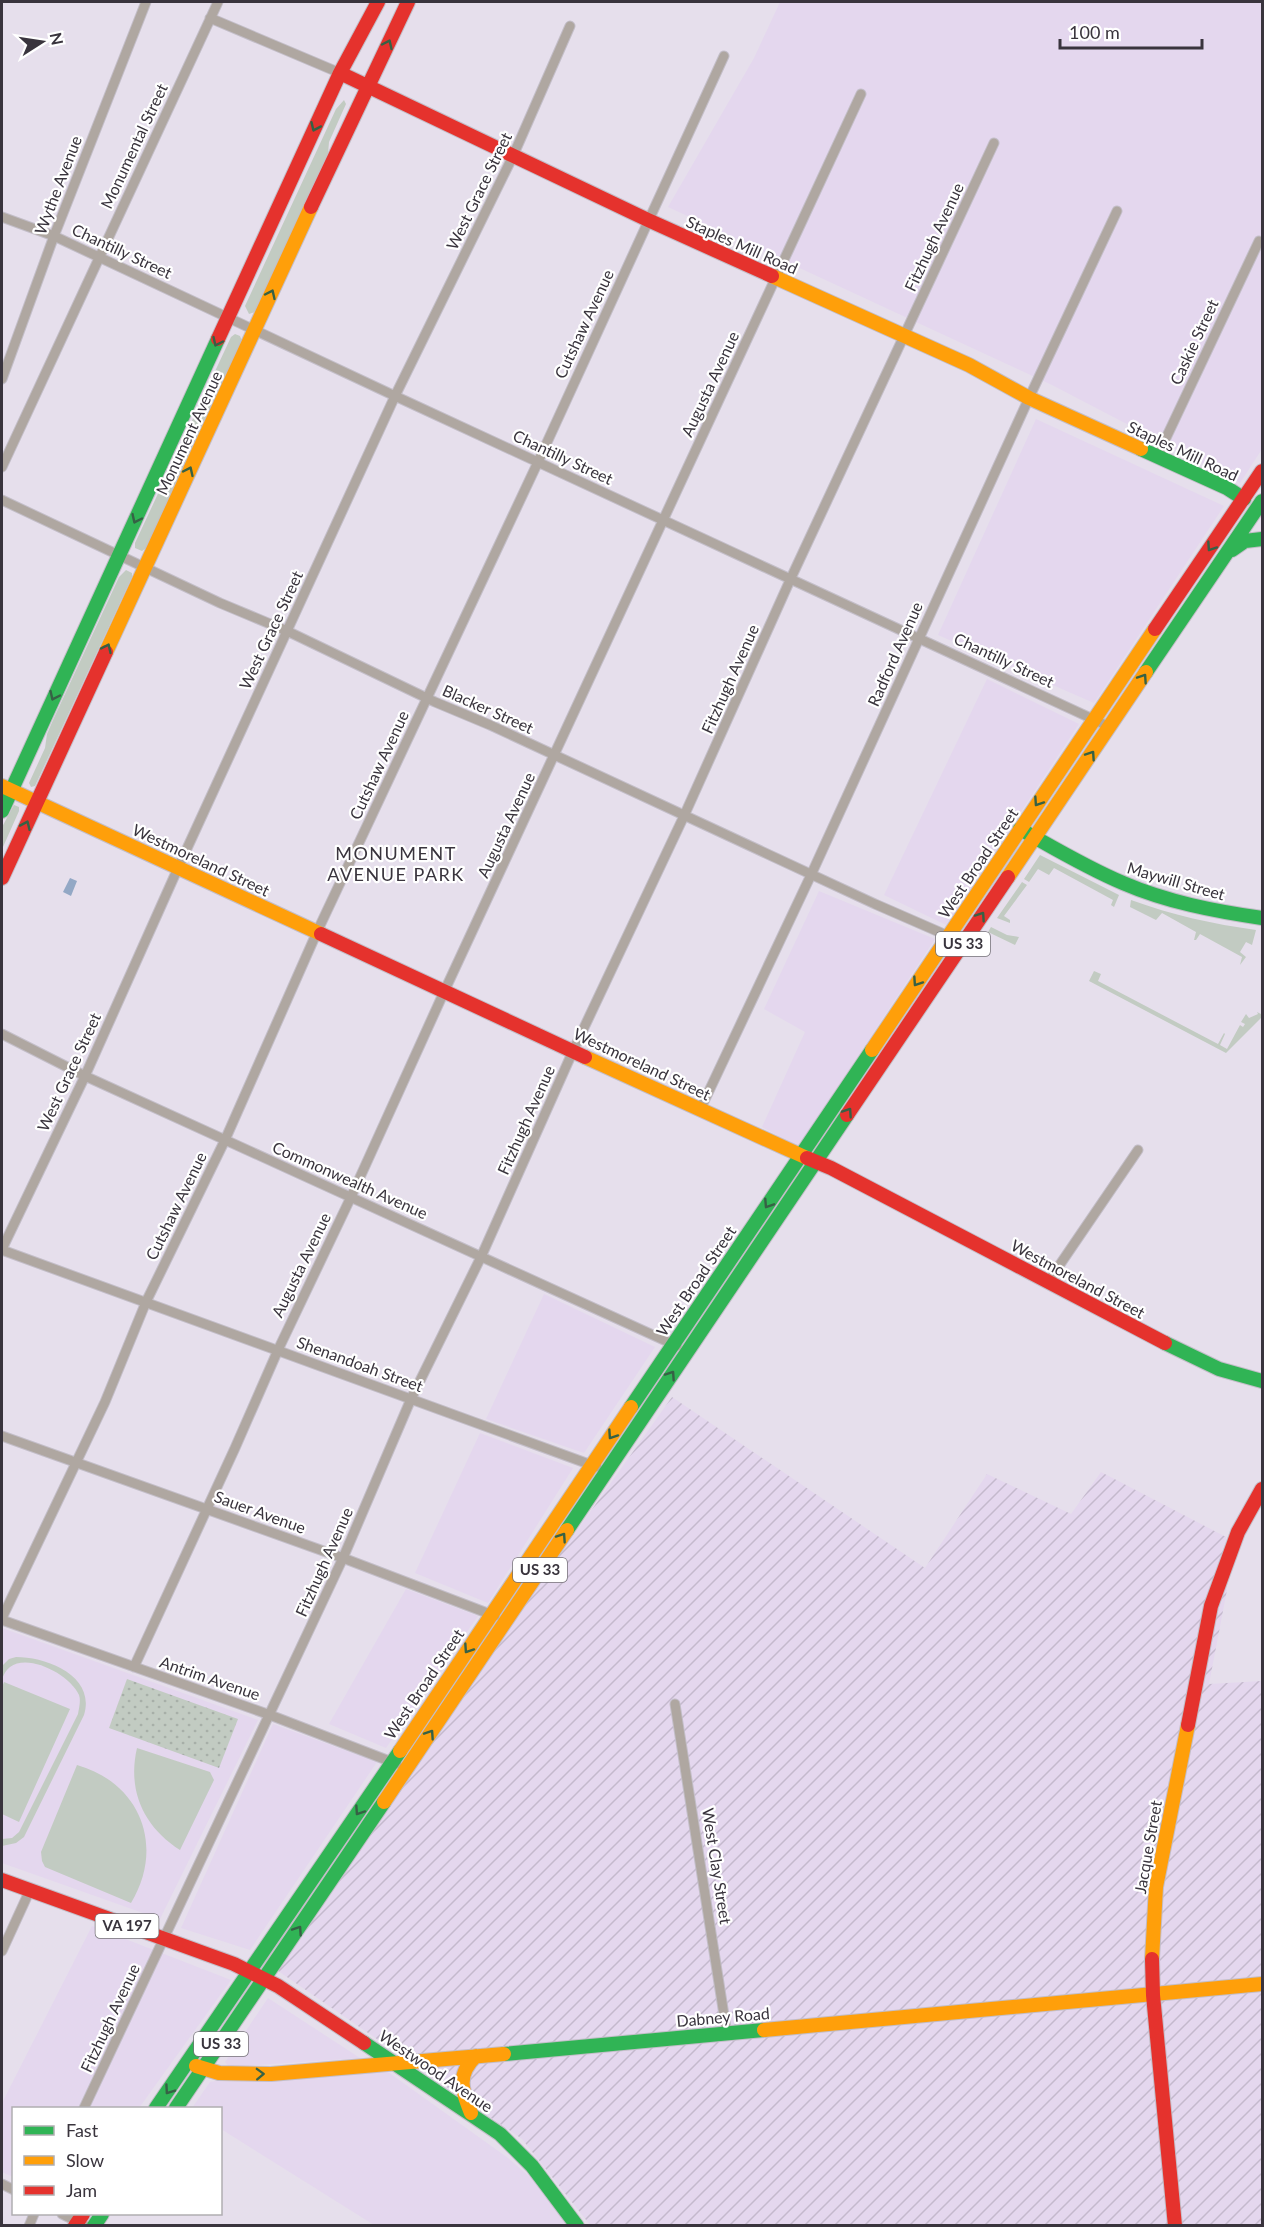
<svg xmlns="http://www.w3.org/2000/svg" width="1264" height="2227" font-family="Lato,sans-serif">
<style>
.built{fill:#e4d7ee}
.industrial{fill:url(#industrial-furrows)}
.green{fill:#c2cbc2}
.park{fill:url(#park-dots)}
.water{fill:#93a8c5}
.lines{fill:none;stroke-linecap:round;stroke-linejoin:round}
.street-casing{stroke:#c3bec8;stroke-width:11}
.fast-casing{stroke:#c3bec8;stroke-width:16}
.slow-casing{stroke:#c3bec8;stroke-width:16}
.jam-casing{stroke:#c3bec8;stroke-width:16}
.street{stroke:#afa7a1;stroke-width:9}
.fast{stroke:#30b455;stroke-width:14}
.slow{stroke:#ff9f0a;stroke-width:14}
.jam{stroke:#e5322d;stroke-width:14}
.oneway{stroke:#366145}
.labels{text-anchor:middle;stroke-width:4.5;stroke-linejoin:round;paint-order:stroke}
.shield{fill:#fff;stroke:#747177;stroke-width:1.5}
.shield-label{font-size:15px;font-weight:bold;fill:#39343d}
.street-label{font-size:16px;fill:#39343d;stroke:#fff}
.neighbourhood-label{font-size:18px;letter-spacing:1.5px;fill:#39343d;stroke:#fff}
</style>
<defs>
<pattern id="industrial-furrows" width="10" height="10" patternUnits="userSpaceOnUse" patternTransform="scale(1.5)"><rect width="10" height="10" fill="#e4d7ee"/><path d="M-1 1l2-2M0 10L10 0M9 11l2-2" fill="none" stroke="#c4b9cd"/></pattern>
<pattern id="park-dots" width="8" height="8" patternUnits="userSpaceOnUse" patternTransform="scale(1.5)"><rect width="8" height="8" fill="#c2cbc2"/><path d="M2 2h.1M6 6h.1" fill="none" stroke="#a7afa8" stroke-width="1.8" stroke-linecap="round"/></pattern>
</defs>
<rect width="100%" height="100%" fill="#e6dfec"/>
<!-- built -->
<path class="built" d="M780 2H1262V449L1240 483 1052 385 668 207 754 58Z
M1036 419 1224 506 1094 703 938 635Z
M987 679 1079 724 946 925 884 895Z
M819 891 935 939 798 1147 762 1127 805 1032 764 1009Z
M544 1294 655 1347 584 1453 486 1419Z
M480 1433 573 1468 488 1603 415 1573Z
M406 1589 478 1616 386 1748 329 1724Z
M2 1628 258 1720 160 1919 2 1863Z
M273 1724 377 1762 250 1950 181 1928Z
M92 1926 231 1980 139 2108H14L13 2177 2 2172V2103Z
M268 1998 360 2058 229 2067 225 2062Z
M388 2072 508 2158 530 2177 567 2225H374L221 2129 220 2108H192L210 2082 215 2081Z"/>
<!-- industrial -->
<path class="industrial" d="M672 1397 925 1568 987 1474 1071 1514 1101 1472 1226 1537 1227 1590 1209 1684 1262 1681V2225H590L522 2139 268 1964Z"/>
<!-- green -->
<path class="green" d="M344 100 346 104 329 142 328 154 323 166 255 312 249 314 245 306 336 109Z
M235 334 240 336 242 341 146 548 142 551 135 548V543L231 337Z
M126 570 132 573V577L35 786 31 787 29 783 45 748 47 734 53 720 119 577Z
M14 805 19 807V811L3 847 2 856V827Z
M1040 855 1119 895 1114 907 1111 905 1113 900 1054 868 1049 875 1038 869 1029 882 1024 879Z
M1022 882 1027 885 1004 916 1010 920V923L997 918Z
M1131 900C1172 915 1213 924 1256 930L1252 945 1246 942 1240 952 1246 957 1240 965 1242 957 1200 934 1196 940H1194L1196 932 1162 913 1156 920 1130 907Z
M991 927 1007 935 1019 937 1015 945 988 932Z
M1094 971 1101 974 1098 981 1218 1044 1224 1033 1225 1034 1220 1045 1227 1049 1240 1025 1243 1027 1245 1024 1241 1022 1246 1014 1249 1018 1258 1014 1257 1012 1261 1014 1262 1012V1017L1226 1053 1089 981Z
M16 1657C47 1657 96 1676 84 1715L24 1837 16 1843 2 1846V1839L12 1838 19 1832 78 1714C79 1708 81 1701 79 1695 70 1675 29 1653 10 1667 6 1670 4 1674 2 1679V1666L9 1659Z
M4 1682 70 1709 19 1822 2 1814V1687Z
M137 1748 210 1772 214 1780 180 1850C144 1827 127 1791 137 1748Z
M77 1765C141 1783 165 1847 131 1903L45 1867 42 1861 41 1852Z"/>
<!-- park -->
<path class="park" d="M127 1679 238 1719 219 1768 109 1728Z"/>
<!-- water -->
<path class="water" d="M70 878 77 881 71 896 63 892Z"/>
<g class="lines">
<!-- street casing -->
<g class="street-casing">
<path id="street" d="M210 18 340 73
M2 217 54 236 395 396 1110 727
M2 379 54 236 146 2
M1157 457 1259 241
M2 467 218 2
M2 500 220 603 287 631 435 702 490 725 875 904 953 938
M2 1034 85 1076 677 1346
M700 1110 811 875 1029 398 1117 211
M2 1249 85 1076 178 868 395 396 513 156 570 26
M2 1250 597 1467
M1048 1282 1138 1150
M2 1436 343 1558 495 1616
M2 1618 105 1402 146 1302 225 1140 317 932 538 462 724 56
M2 1620 270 1715 397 1764
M134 1667 235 1448 278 1350 351 1197 444 992 861 94
M675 1704 727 2034
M2 1951 30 1890
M84 2108 343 1558 411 1399 481 1257 573 1051 684 816 791 578 994 143
M2 2184 14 2190
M62 2214 86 2226
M29 2226 34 2214"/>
</g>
<!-- fast casing -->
<g class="fast-casing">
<path id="fast" d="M1141 449 1227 488 1244 499
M1232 550 1245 541 1262 539
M1146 672 1262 501
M2 811 218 339
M1020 829C1054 848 1087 868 1123 883 1167 902 1214 911 1262 918
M1165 1343 1219 1369 1262 1381
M631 1407 872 1050
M567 1530 847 1115
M364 2043 500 2134 532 2166 577 2226
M504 2054 764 2030
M156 2108 400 1751
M176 2108 384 1802
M94 2226 102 2214"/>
</g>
<!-- slow casing -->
<g class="slow-casing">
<path id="slow" d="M772 276 969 365 1029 398 1141 449
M106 652 311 207
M2 786 321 934
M1008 877 1146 672
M872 1050 1155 629
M585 1057 807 1158
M400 1751 631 1407
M384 1802 567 1530
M1152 1959 1156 1887 1188 1725
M764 2030 1262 1984
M196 2066 219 2073 271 2074 504 2054
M471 2113C462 2090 456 2075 476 2056"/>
</g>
<!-- jam casing -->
<g class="jam-casing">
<path id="jam" d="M340 73 648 220 772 276
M311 207 408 2
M218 339 340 73 378 2
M1155 629 1262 471
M2 878 106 652
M321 934 585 1057
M847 1115 1008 877
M807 1158 831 1168 1165 1343
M1188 1725 1211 1606 1238 1532 1262 1489
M2 1880 234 1964 278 1986 364 2043
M1152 1959 1153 1995 1175 2226
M75 2226 83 2214"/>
</g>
<!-- street -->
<use href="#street" class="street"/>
<!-- fast -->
<use href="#fast" class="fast"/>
<!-- slow -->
<use href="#slow" class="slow"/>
<!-- jam -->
<use href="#jam" class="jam"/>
</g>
<!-- one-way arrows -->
<defs><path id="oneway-chevron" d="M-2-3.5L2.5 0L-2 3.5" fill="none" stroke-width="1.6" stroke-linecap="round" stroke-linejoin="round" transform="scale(1.5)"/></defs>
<g class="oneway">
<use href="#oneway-chevron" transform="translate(388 44) rotate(-65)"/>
<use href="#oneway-chevron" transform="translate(315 127) rotate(114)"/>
<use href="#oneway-chevron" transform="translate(271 294) rotate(-65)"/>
<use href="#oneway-chevron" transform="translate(217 342) rotate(115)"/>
<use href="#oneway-chevron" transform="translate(189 471) rotate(-65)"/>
<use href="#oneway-chevron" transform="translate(136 519) rotate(115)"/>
<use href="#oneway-chevron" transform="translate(1211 547) rotate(124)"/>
<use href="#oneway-chevron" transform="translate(107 648) rotate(-65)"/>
<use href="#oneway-chevron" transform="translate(1143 678) rotate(-56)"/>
<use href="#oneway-chevron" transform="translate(54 696) rotate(115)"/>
<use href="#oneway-chevron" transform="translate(1091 755) rotate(-56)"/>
<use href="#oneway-chevron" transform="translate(1038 802) rotate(124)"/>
<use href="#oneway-chevron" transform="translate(26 825) rotate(-66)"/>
<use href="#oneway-chevron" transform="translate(981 916) rotate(-56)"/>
<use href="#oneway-chevron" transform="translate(917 982) rotate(124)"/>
<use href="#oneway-chevron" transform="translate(848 1112) rotate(-56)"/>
<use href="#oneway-chevron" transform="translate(768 1204) rotate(123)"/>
<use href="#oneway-chevron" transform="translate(671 1375) rotate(-56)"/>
<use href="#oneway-chevron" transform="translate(612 1435) rotate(124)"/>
<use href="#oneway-chevron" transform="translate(562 1537) rotate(-56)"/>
<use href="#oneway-chevron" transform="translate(468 1649) rotate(124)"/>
<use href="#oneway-chevron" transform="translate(430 1734) rotate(-56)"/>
<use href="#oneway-chevron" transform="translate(359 1811) rotate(124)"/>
<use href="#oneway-chevron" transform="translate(298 1930) rotate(-56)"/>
<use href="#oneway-chevron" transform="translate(260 2074) rotate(-2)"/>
<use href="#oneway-chevron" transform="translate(169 2090) rotate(125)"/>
</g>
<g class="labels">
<!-- shield labels -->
<g class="shield">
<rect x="936" y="932" width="54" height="24" rx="4.5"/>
<rect x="513" y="1558" width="54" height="24" rx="4.5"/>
<rect x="95.5" y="1914" width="63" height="24" rx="4.5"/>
<rect x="194" y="2032" width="54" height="24" rx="4.5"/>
</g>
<g class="shield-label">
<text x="963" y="949">US 33</text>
<text x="540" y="1575">US 33</text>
<text x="127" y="1931">VA 197</text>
<text x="221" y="2049">US 33</text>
</g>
<!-- street labels -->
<g class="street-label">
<text transform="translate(134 146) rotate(-65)" y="6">Monumental Street</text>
<text transform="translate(58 185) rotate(-69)" y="6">Wythe Avenue</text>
<text transform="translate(479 191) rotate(-64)" y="6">West Grace Street</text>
<text transform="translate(934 237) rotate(-65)" y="6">Fitzhugh Avenue</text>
<text transform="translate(742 245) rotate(24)" y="6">Staples Mill Road</text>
<text transform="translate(122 251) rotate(25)" y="6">Chantilly Street</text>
<text transform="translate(584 324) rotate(-65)" y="6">Cutshaw Avenue</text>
<text transform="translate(1194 342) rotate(-65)" y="6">Caskie Street</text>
<text transform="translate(710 384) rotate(-65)" y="6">Augusta Avenue</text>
<text transform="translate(189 433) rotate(-65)" y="6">Monument Avenue</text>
<text transform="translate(1183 451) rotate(25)" y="6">Staples Mill Road</text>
<text transform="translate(563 457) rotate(25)" y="6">Chantilly Street</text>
<text transform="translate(271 630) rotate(-65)" y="6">West Grace Street</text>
<text transform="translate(895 654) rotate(-66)" y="6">Radford Avenue</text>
<text transform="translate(1004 660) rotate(25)" y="6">Chantilly Street</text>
<text transform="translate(730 679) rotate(-66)" y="6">Fitzhugh Avenue</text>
<text transform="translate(488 709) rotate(24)" y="6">Blacker Street</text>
<text transform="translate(379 765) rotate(-65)" y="6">Cutshaw Avenue</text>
<text transform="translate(506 825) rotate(-65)" y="6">Augusta Avenue</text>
<text transform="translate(201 860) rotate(25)" y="6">Westmoreland Street</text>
<text transform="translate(978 863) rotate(-56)" y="6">West Broad Street</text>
<text transform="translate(1176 881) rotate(16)" y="6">Maywill Street</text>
<text transform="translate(642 1064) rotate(25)" y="6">Westmoreland Street</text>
<text transform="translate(69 1072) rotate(-65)" y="6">West Grace Street</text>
<text transform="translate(526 1120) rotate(-66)" y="6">Fitzhugh Avenue</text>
<text transform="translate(350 1180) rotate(24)" y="6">Commonwealth Avenue</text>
<text transform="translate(176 1206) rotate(-64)" y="6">Cutshaw Avenue</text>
<text transform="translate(301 1265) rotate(-64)" y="6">Augusta Avenue</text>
<text transform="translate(1078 1279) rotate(28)" y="6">Westmoreland Street</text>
<text transform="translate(696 1281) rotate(-56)" y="6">West Broad Street</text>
<text transform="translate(360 1364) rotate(20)" y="6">Shenandoah Street</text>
<text transform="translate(260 1512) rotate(20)" y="6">Sauer Avenue</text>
<text transform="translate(324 1562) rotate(-66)" y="6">Fitzhugh Avenue</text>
<text transform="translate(210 1678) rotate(19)" y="6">Antrim Avenue</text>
<text transform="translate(424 1684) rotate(-56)" y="6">West Broad Street</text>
<text transform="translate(1148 1847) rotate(-80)" y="6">Jacque Street</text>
<text transform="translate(717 1866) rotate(81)" y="6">West Clay Street</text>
<text transform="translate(723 2017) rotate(-5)" y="6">Dabney Road</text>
<text transform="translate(110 2018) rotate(-65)" y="6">Fitzhugh Avenue</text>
<text transform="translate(436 2071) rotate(34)" y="6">Westwood Avenue</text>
</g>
<!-- neighbourhood labels -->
<g class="neighbourhood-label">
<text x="396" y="860">MONUMENT<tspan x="396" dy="21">AVENUE PARK</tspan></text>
</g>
</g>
<!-- border -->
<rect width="1264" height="2227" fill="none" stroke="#39343d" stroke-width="6"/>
<!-- legend -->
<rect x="12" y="2107" width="210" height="108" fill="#ffffff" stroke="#b0aeb1" stroke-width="1.5"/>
<rect x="24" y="2126" width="30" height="9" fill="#30b455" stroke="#b0aeb1" stroke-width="1.5"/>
<text x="66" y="2137" font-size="18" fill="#39343d">Fast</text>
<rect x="24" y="2156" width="30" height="9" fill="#ff9f0a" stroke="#b0aeb1" stroke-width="1.5"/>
<text x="66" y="2167" font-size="18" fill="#39343d">Slow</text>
<rect x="24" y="2186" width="30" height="9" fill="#e5322d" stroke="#b0aeb1" stroke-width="1.5"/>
<text x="66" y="2197" font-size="18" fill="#39343d">Jam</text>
<!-- north arrow -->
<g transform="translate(42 42) rotate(78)" stroke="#ffffff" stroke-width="4.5" paint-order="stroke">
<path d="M0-4.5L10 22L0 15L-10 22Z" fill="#39343d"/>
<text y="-9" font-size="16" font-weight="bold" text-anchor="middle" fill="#39343d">N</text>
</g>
<!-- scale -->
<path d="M1060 39v9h142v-9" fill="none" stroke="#39343d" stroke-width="3"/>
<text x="1069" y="39" font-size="18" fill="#39343d" stroke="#ffffff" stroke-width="4.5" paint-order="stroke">100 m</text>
</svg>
